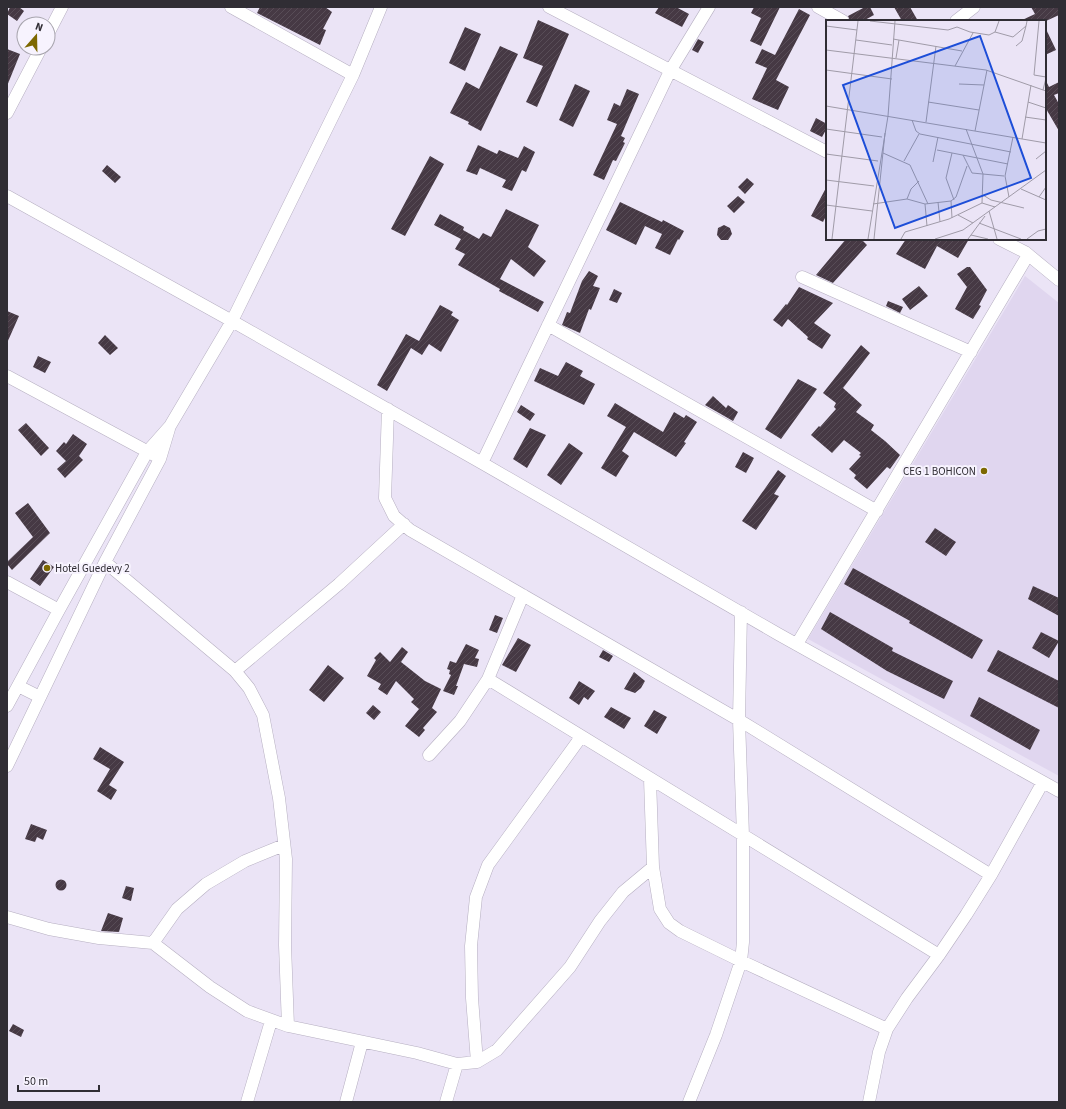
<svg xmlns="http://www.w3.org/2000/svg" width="1066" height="1109" font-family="'Source Sans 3',sans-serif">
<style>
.built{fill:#e0d6ef}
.building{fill:url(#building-hatch)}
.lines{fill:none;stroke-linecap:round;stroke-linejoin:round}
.minor-casing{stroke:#b6afc1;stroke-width:13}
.minor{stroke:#fff;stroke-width:12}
.poi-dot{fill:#7d6800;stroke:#f7f3fe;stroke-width:1.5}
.labels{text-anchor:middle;stroke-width:4;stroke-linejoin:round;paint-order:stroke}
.poi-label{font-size:11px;fill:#302d34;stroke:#f7f3fe;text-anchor:end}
.inset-road{fill:none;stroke:#a09ba8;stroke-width:1}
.view{fill:#1d4ed8;fill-opacity:0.15;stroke:#1d4ed8;stroke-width:2}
.inset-edge{fill:none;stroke:#302d34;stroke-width:2}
</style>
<defs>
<pattern id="building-hatch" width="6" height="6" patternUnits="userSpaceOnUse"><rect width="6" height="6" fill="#463944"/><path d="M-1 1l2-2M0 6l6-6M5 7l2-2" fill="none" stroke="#584d57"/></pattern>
</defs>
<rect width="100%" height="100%" fill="#ebe4f6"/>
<!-- built -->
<path class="built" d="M1025 276 1059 303V776L808 639Z"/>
<!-- building -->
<path class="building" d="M10 7H19L24 11 17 21 7 14Z
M260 7H325L332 12 323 29 326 30 320 45 257 13Z
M659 7H676L689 14 682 27 655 13Z
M754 7H780L761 46 750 41 761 18 751 13Z
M865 7H870L874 15 863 21H850L848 16Z
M894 7H910L918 21H902Z
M1031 7H1059V15L1046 21H1020L1035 14Z
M799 9 810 15 776 80 789 87 778 110 752 99 767 68 755 63 762 49 775 55Z
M538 20 569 34 537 107 526 102 543 66 523 58Z
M465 27 481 34 465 71 449 63Z
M1045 27 1056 50 1045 55Z
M698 39 704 42 698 53 692 50Z
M500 46 518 54 481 131 468 124 469 122 450 113 466 82 479 89Z
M7 49 20 54 7 86Z
M1045 79 1049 87 1059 82V93L1054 95 1059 104V131L1045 107Z
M575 84 590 91 573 127 559 120Z
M627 89 639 94 621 136 625 138 623 142 625 143 616 161 613 160 604 180 593 175 617 124 607 120 614 103 620 106Z
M816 118 827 124V128L822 137 810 131Z
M478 145 497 154 499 150 518 158 524 146 535 152 526 172 522 170 512 191 502 187 506 180 480 168 477 175 466 171Z
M430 156 444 164 405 236 391 229Z
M107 165 121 177 115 183 102 171Z
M747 178 754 184 745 194 738 187Z
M827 186V214L823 222 811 216Z
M738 196 745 202 734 213 727 206Z
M620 202 662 222 663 220 684 231 679 240 678 239 670 255 655 248 662 234 645 226 636 245 606 230Z
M506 209 539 225 528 247 546 261 534 277 511 259 500 279 544 302 538 312 499 291 500 289 458 265 465 254 455 249 461 239 434 225 440 214 464 227 463 230 479 239 483 233 491 237Z
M724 225 730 228 732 234 728 240H721L717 235 718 228Z
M846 239H861L867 245 833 283 816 275Z
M906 239H969L958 258 937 246 925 269 896 254Z
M967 267H970L987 290 979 305 981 306 973 319 955 309 967 287 957 274Z
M589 271 598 276 593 286 600 288 591 310 589 309 580 333 562 325 567 312 570 313 582 281Z
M919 286 928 296 910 310 902 299Z
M799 287 833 303 814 323 831 335 822 349 807 339 808 337 788 319 782 327 773 320 786 304 787 305Z
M614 289 622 293 617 303 609 300Z
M888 301 903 307 900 313 886 306Z
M440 305 453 312 451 315 459 320 441 352 429 344 422 355 411 348 387 391 377 385 406 334 419 341Z
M7 311 19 316 7 343Z
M105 335 118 348 110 355 98 343Z
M861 345 870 353 843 388 862 405 856 412 874 425 871 430 885 441 900 455 890 469 887 467 867 489 854 478 856 475 849 469 861 456 859 455 861 453 844 440 832 453 811 435 819 426 820 427 836 409 834 407 836 403 823 393Z
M38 356 51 362 45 373 33 367Z
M566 362 583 371 580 376 595 384 584 405 534 381 540 368 558 376Z
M798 379 817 389 781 439 765 429Z
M713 396 726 408 728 405 738 412 733 421 705 405Z
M615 403 663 432 674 412 684 418 686 415 697 422 684 442 686 443 676 457 634 432 622 451 629 456 616 477 601 468 626 427 607 416Z
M521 405 535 414 530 421 517 412Z
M26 423 49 448 41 456 18 430Z
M530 428 546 435 527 468 513 459Z
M73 434 87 444 79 456 83 460 65 478 57 469 66 461 56 451 64 442 66 444Z
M569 443 583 453 561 485 547 475Z
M743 452 754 458 746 473 735 467Z
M778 470 786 476 774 494 779 496 756 530 742 521Z
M28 503 50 533 12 570 7 564V562L33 537 15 513Z
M935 528 956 542 946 556 925 542Z
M43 560 54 567 40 586 30 579Z
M853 568 983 640 972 659 909 623 910 621 844 584Z
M1033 586 1059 598V616L1028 599Z
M830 612 893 648 892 651 953 681 944 699 887 671 821 629Z
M495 615 503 618 497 633 489 630Z
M1041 632 1059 641 1049 658 1032 648Z
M518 638 531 645 516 672 502 665Z
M466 644 479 650 475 658 479 659 477 667 464 664 456 686H458L454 695 443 691 451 675 449 674 450 670 447 669 450 661 456 663Z
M402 647 408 652 401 662 425 681 441 689 432 708 437 712 423 728 425 730 419 737 405 726 419 709 411 702 414 699 396 681 387 695 378 689 381 684 367 676 376 660 374 658 380 652 390 662Z
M603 650 613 656 609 662 599 657Z
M998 650 1059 681V708L987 671Z
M328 665 344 678 324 702 309 690Z
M634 672 645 681 641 688 635 693 624 689Z
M579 681 595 691 588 700 584 697 579 705 569 698Z
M979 697 1040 730 1030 750 970 716Z
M373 705 381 712 374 720 366 713Z
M611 707 631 718 624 729 604 717Z
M654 710 667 717 657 734 644 726Z
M100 747 124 762 109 785 117 790 111 800 97 791 110 769 93 759Z
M31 824 47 830 43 840 37 837 35 842 25 839Z
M55.5 885a5.5 5.5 0 1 1 11 0a5.5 5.5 0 1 1-11 0Z
M126 886 134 888 131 901 122 898Z
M108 913 123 918 119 932 101 931Z
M13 1024 24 1030 21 1037 9 1031Z"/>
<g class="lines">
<!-- minor casing -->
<g class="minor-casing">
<path id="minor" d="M231 7 353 75
M549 7 827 152
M818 7 843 21
M956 21 974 7
M48 34 62 7
M7 113 41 48
M7 196 232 321 482 463 778 634 1059 791
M999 239 1025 252 1059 280
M802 277 971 352
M548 325 877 511
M7 376 154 455
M388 409 385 498 394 516 410 530 739 720 991 875
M482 463 670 71 709 7
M105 562 235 671 249 688 263 715 279 798 286 859 285 945 288 1026
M7 582 59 610
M797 644 1028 255
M235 671 339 584 404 524
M488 679 939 955
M18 686 40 697
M7 706 59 610 147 452 170 426 232 321 353 75 381 7
M429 755 460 721 488 679 523 595
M7 766 105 562 160 459 169 429
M650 779 653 867 660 909 669 923 680 931 741 961 887 1029
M7 917 49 929 99 938 153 943 210 987 247 1011 288 1026 417 1053 457 1064 477 1062 497 1050 570 967 600 921 623 892 653 867
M153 943 177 909 206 884 245 861 284 845
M477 1062 472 998 471 946 476 897 488 865 581 737
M247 1102 271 1021
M346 1102 362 1042
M446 1102 457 1064
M689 1102 716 1035 741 961 743 942V836L739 720 741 612
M869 1102 879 1052 887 1029 907 998 939 955 966 915 991 875 1043 782"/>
</g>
<!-- minor -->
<use href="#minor" class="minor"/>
</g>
<!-- markers -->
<g class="poi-dot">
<circle cx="984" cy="471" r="4"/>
<circle cx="47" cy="568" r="4"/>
</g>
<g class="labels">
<!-- poi labels -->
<g class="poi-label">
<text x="976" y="475">CEG 1 BOHICON</text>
<text x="55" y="572" text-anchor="start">Hotel Guedevy 2</text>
</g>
</g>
<!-- overview -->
<g transform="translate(826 20)">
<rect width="220" height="220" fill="#ebe4f6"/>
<path class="inset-road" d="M44 1 122 10 131 7 144 12 163 15 169 12 173 1M213 1 208 55 220 57M0 6 31 10M169 12 187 17 200 6 201 1M67 19 136 31M30 20 66 25M190 26 196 21 200 6M0 30 160 50 220 71M70 38 73 20M129 46 147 13M0 50 66 59M133 64 158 65M217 70 220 58M102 82 153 90M202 82 220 88M0 86 220 123M199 97 220 100M86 100 90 111 94 114 185 132M100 102 110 26M0 109 56 117M140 109 157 154 156 183M149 111 161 50M196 119 205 65M111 130 182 144M57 133 84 145 102 184M126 133 120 158 128 180M0 134 52 141M137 135 146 153 178 156M210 139 220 131M78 141 93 114M107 142 112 117M0 160 48 166M195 169 220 180M157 175 165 180 198 188M183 177 179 156 187 117M213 177 220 167M81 179 85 169 93 161M125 181 126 198M112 182 114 202M47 184 81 179 99 184 125 181 130 177 141 146M99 184 101 206M0 185 46 191M163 191 171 219M132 195 147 203M153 203 195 219M145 215 162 219M6 219 32 1M42 219 62 96 69 1M48 219 59 113M75 219 79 212 123 199 156 183 169 187M109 219 137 210 220 150M142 219 159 196M201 219 212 211 220 209"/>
<path class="view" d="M154 16 205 158 69 208 17 65Z"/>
<rect width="220" height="220" class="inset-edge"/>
</g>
<!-- border -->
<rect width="1066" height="1109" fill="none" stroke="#302d34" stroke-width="16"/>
<!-- north arrow -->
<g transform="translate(36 36) rotate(20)"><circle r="19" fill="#f7f3fe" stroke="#a7a4ad"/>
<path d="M0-3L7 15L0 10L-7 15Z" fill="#7d6800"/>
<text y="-6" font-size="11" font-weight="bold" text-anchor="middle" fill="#302d34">N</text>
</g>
<!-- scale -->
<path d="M18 1085v6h81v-6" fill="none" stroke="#302d34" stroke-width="2"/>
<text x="24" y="1085" font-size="12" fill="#302d34" stroke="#f7f3fe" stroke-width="3" paint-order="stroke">50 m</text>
</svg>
